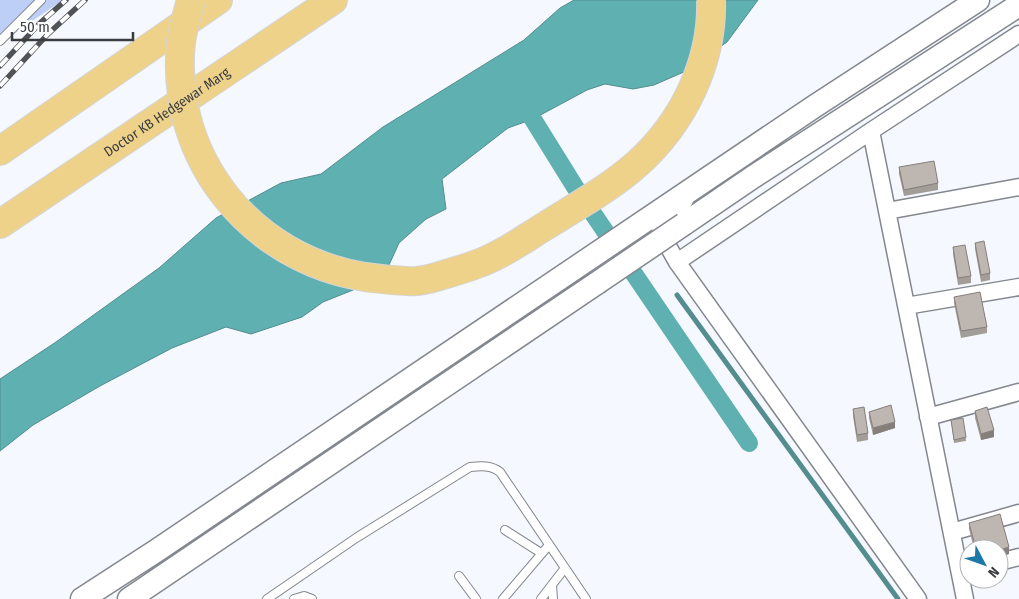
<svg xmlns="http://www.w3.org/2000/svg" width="1019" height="599" font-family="'Fira Sans Condensed',sans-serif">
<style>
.green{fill:#bdcff7}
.water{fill:#5eb0b1;stroke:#538d8f}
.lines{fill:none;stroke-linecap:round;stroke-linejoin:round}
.stream{stroke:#538d8f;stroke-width:5}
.canal{stroke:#5eb0b1;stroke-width:18}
.lane-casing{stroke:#83878e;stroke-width:10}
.street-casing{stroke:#83878e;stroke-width:19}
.secondary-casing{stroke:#83878e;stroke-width:25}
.highway-casing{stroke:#d4d4d5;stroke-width:30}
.lane{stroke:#fff;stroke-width:8}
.street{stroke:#fff;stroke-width:16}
.secondary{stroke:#fff;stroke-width:22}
.highway{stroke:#efd28a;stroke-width:28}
.rail-casing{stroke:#505356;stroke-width:5.5}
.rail{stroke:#fff;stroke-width:4;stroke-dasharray:11;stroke-linecap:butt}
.secondary-bridge-casing{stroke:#83878e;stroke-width:25;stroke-linecap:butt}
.highway-bridge-casing{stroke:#d4d4d5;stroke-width:30;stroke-linecap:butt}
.secondary-bridge{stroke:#fff;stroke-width:22}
.highway-bridge{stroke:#efd28a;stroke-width:28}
.wall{fill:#a39d97}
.shaded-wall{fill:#857f7b}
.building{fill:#beb6b0;stroke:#857f7b}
.labels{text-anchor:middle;stroke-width:5;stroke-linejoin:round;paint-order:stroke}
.street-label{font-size:14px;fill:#3a3c3f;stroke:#fff}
</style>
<rect width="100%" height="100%" fill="#f5f8fe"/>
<!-- green -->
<path class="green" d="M0 0H63L0 43Z"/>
<!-- water -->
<path class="water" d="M574 0H758L727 42 686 71 654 85 633 89 605 84 587 90 533 119 508 128 442 179 446 209 426 219 399 243 389 265 353 290 323 302 302 317 251 334 226 327 172 348 100 386 33 425 0 451V379L56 342 159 268 216 218 281 183 321 174 383 127 524 40 560 8Z"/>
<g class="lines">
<!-- stream -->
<path class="stream" d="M677 295 898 599"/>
<!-- canal -->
<path class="canal" d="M521 100 575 187 749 443"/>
<!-- lane casing -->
<g class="lane-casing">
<path id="lane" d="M0 41 41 0
M505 530 541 553
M459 576 476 599
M552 585 553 599
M267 599 356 538 470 467C481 466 491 465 500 472L586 599
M294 599 304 596 312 599
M503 599 549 545
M541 599 565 568"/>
</g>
<!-- street casing -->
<g class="street-casing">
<path id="street" d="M871 131 965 599
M685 200C679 212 662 219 660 232L677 262 918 599
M887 211 1019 187
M677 262 871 131 1019 34
M906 306 1019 287
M928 417 1019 392
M952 532 1019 513
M999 562 1019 557"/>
</g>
<!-- secondary casing -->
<g class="secondary-casing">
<path id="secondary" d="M684 224 753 177 1019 5
M82 599 156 551 815 106 978 0
M129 599 597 283"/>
</g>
<!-- highway casing -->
<g class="highway-casing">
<g id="highway">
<path d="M0 151 218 0"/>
<path id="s1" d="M0 224 333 0"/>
</g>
</g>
<!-- lane -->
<use href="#lane" class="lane"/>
<!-- street -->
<use href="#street" class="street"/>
<!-- secondary -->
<use href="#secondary" class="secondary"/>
<!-- highway -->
<use href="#highway" class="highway"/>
<!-- rail casing -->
<g class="rail-casing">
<path id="rail" d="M0 66 40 23 66 0
M0 86 48 34 85 0"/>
</g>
<!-- rail -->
<use href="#rail" class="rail"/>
<!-- secondary-bridge casing -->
<g class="secondary-bridge-casing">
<path id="secondary-bridge" d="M597 283 684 224"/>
</g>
<!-- highway-bridge casing -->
<g class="highway-bridge-casing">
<path id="highway-bridge" d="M191 0C187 14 183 28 181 42 169 158 251 259 365 277 382 279 399 282 417 281 426 280 437 277 446 274 460 270 474 266 487 260 508 251 527 237 547 225 577 206 610 188 637 164 683 123 713 62 711 0"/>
</g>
<!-- secondary-bridge -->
<use href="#secondary-bridge" class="secondary-bridge"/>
<!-- highway-bridge -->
<use href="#highway-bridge" class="highway-bridge"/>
</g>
<!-- wall -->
<path class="wall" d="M899 167 938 183V190L904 196 899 174Z
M975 243 990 273V280L981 282 975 249Z
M953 247 971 276V283L958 285 953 254Z
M954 297 987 327V333L961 338 954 303Z
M853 409 868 433V440L857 442 853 416Z
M975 411 994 437 981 440 975 418Z
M869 412 895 428 873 435 869 418Z
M951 420 966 437V441L954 443Z
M969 523 1009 554 999 557V549H974L969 529Z"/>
<!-- shaded-wall -->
<path class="shaded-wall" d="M895 422V428L873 435V428Z
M994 430V437L981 440V434Z
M1009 547V554L999 557V550Z"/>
<!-- building -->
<path class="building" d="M934 161 938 183 904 190 899 167Z
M984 241 990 273 981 275 975 243Z
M965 245 971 276 958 278 953 247Z
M980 292 987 327 961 331 954 297Z
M891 405 895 422 873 428 869 412Z
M864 407 868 433 857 435 853 409Z
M987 407 994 430 981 434 975 411Z
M963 418 966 437 954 440 951 420Z
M1000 514 1009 547 999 550V549H976L969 523Z"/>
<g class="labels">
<!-- street labels -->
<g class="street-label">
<text dy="5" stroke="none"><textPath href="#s1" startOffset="201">Doctor KB Hedgewar Marg</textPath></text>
</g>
</g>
<!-- north arrow -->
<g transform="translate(984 564) rotate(131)"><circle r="24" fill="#ffffff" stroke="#b0b1b2"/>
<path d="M0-4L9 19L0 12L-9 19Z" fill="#1a79a6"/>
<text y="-8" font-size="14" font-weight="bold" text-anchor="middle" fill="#3a3c3f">N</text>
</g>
<!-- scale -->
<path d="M12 32v8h121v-8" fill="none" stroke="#3a3c3f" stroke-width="2.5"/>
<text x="20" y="32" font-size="15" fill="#3a3c3f" stroke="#ffffff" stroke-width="4" paint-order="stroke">50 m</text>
</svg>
